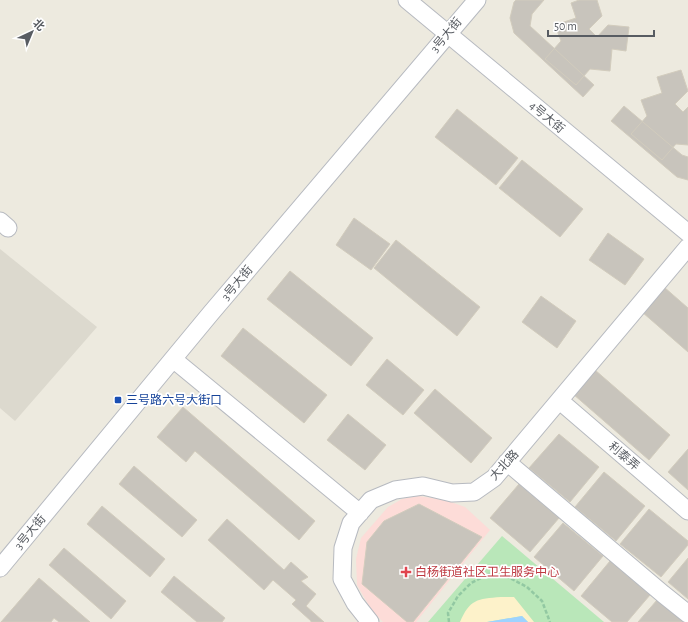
<svg xmlns="http://www.w3.org/2000/svg" width="688" height="622" font-family="'Alegreya Sans','Noto Sans SC',sans-serif">
<style>
.education{fill:#dcd9ce}
.medical{fill:#fddcd8}
.green{fill:#b9e7b9}
.sand{fill:#fdf2ca}
.water{fill:#9dd3ff}
.building{fill:#c8c4bc;stroke:#d2ccbd}
.lines{fill:none;stroke-linecap:round;stroke-linejoin:round}
.minor-casing{stroke:#b7bac0;stroke-width:19}
.path{stroke:#92c8a2;stroke-width:2.5;stroke-dasharray:4 2;stroke-linecap:butt}
.minor{stroke:#fff;stroke-width:17}
.transit-dot{fill:#1a4fb4;stroke:#fff;stroke-width:1.5}
.health-dot{fill:#e0444e;stroke:#fff;stroke-width:1.5}
.labels{text-anchor:middle;stroke-width:3.5;stroke-linejoin:round;paint-order:stroke}
.street-label{font-size:12px;fill:#585c62;stroke:#fff}
.transit-label{font-size:12px;fill:#164399;stroke:#fff;text-anchor:start}
.health-label{font-size:12px;fill:#be3a42;stroke:#fff;text-anchor:start}
</style>
<rect width="100%" height="100%" fill="#edeadf"/>
<!-- education -->
<path class="education" d="M0 249 97 327 15 421 0 408Z"/>
<!-- medical -->
<path class="medical" d="M418 496 445 500 465 507 490 530 416 622H383L372 611 357 585 356 559 361 538 388 507 402 499Z"/>
<!-- green -->
<path class="green" d="M502 536 604 622H428Z"/>
<!-- sand -->
<path class="sand" d="M501 597H514L534 622H528L522 616 487 622H460C470 599 477 599 501 597Z"/>
<!-- water -->
<path class="water" d="M522 616 528 622H487Z"/>
<!-- building -->
<path class="building" d="M516 0H544L532 14 530 26 594 85 583 97 514 33 510 18 514 2Z
M579 0H597L602 16 589 29 597 37 608 25 629 27 626 51 612 49 610 71 590 69 576 85 545 59 561 41 555 25 576 18 571 3Z
M681 70 688 91 675 104 683 112 688 107V145L676 144 662 160 631 134 647 116 641 100 662 93 657 77Z
M624 106 682 155 688 157V180L677 177 611 121Z
M457 109 518 158 496 185 435 137Z
M522 160 583 209 560 237 499 188Z
M354 218 390 244 371 270 336 245Z
M608 233 644 259 625 285 589 260Z
M396 240 480 307 457 336 374 268Z
M290 271 373 338 351 366 267 299Z
M664 287 688 308V352L642 312Z
M541 296 576 321 557 348 522 322Z
M243 328 327 395 304 423 221 356Z
M387 359 424 390 403 415 366 385Z
M595 370 670 435 649 460 573 394Z
M435 389 492 438 471 463 414 413Z
M183 407 315 521 299 540 195 451 186 462 157 437Z
M348 414 386 445 365 470 327 440Z
M559 434 599 467 570 502 529 468Z
M688 449V490L668 472Z
M134 466 197 520 182 537 119 484Z
M604 472 645 506 616 541 575 507Z
M519 484 559 518 530 552 490 518Z
M419 504 482 537 413 622H407L362 584 367 542 384 521Z
M102 506 165 559 150 577 87 524Z
M649 509 688 541V545L661 577 620 544Z
M227 519 284 570 291 562 308 577 301 581 316 594 306 606 324 622H311V621L292 604 296 600 273 580 264 590 208 540Z
M563 523 603 556 574 591 534 557Z
M64 548 126 601 111 619 49 565Z
M688 558V599L668 582Z
M610 561 650 595 627 622H612L581 596Z
M174 576 225 618 222 622H197L161 592Z
M39 578 90 622H59L54 618 51 622H1Z
M657 600 684 622H638Z"/>
<g class="lines">
<!-- minor casing -->
<g class="minor-casing">
<path id="minor" d="M407 0 688 233
M0 221 8 228
M173 359 360 513
M560 401 688 511
M507 462 663 594 688 614
M0 568 211 313 477 0
M370 622 355 603 342 579 343 548 351 523 371 500 395 490 423 486 452 493 474 492 494 478 688 247"/>
</g>
<!-- path -->
<path class="path" d="M449 622 448 613 458 596 471 583 489 574 508 577 527 587 542 601 550 622"/>
<!-- minor -->
<use href="#minor" class="minor"/>
</g>
<!-- markers -->
<rect class="transit-dot" x="114" y="396" width="8" height="8" rx="2"/>
<path class="health-dot" d="M404 566h4v4h4v4h-4v4h-4v-4h-4v-4h4z"/>
<g class="labels">
<!-- street labels -->
<g class="street-label">
<text transform="translate(446 35) rotate(-50)" y="4">3号大街</text>
<text transform="translate(547 117) rotate(40)" y="4">4号大街</text>
<text transform="translate(237 283) rotate(-50)" y="4">3号大街</text>
<text transform="translate(624 456) rotate(41)" y="4">利泰弄</text>
<text transform="translate(504 465) rotate(-47)" y="4">大北路</text>
<text transform="translate(30 532) rotate(-50)" y="4">3号大街</text>
</g>
<!-- transit labels -->
<g class="transit-label">
<text x="126" y="404">三号路六号大街口</text>
</g>
<!-- health labels -->
<g class="health-label">
<text x="415" y="576">白杨街道社区卫生服务中心</text>
</g>
</g>
<!-- north arrow -->
<g transform="translate(32 32) rotate(44)" stroke="#ffffff" stroke-width="3" paint-order="stroke">
<path d="M0-3L7 15L0 10L-7 15Z" fill="#585c62"/>
<text y="-6" font-size="11" font-weight="bold" text-anchor="middle" fill="#585c62">北</text>
</g>
<!-- scale -->
<path d="M548 30v6h106v-6" fill="none" stroke="#585c62" stroke-width="2"/>
<text x="554" y="30" font-size="12" fill="#585c62" stroke="#ffffff" stroke-width="3" paint-order="stroke">50 m</text>
</svg>
